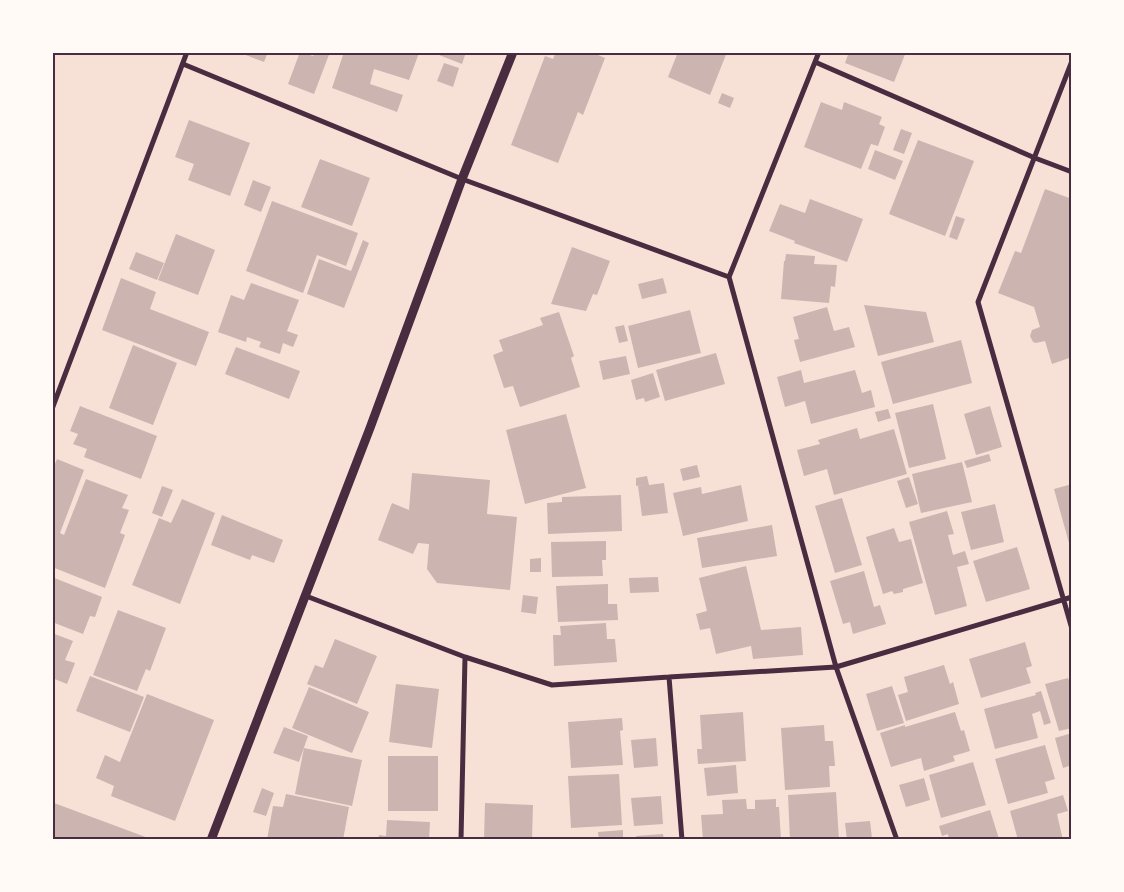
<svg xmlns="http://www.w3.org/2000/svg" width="1124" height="892" font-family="'Varela Round',sans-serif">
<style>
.building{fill:#ccb4b1}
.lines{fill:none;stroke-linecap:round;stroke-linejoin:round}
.minor{stroke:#4a2c40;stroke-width:5}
.tertiary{stroke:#4a2c40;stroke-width:9}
.neatline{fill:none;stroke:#4a2c40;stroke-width:2}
</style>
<rect width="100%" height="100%" fill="#f7e1d7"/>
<!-- building -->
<path class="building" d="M238 52H268L264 62Z
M300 52 313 56 315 52H330L314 94 288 84Z
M344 52 419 53 409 80 374 69 370 84 403 95 397 112 332 88Z
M440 52H466L462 64 439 55Z
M556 52H591L605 58 583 115 578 112 558 163 511 145 545 56 553 59Z
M678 52H727L710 95 668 77Z
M849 52H906L894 82 845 63Z
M444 63 459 68 453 87 437 81Z
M722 93 734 98 730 108 718 103Z
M821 102 842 110 844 102 882 117 879 124 885 127 878 146 871 144 861 169 804 147Z
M189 120 250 143 230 196 188 180 194 164 175 157Z
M901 129 912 133 904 154 893 150Z
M918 140 974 161 945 236 889 214Z
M875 150 903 161 895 180 868 169Z
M320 159 370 178 352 226 301 207Z
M253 180 271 187 261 212 244 205Z
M1045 189 1072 199V357L1052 364 1045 341 1036 343 1033 342 1030 336 1032 330 1040 327 1034 307 998 293 1015 251 1021 253Z
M810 199 863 219 847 262 794 243 795 241 769 231 780 204 805 213Z
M272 201 358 233 346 266 317 255 303 293 246 271Z
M956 216 965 219 957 240 949 237Z
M176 234 215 250 198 295 158 280Z
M363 240 369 243 344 308 307 294 319 259 351 271Z
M572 247 610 261 597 295 593 294 586 311 551 304Z
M136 252 164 263 157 280 129 269Z
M786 254 815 256 814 264 837 265 835 287 831 286 829 303 781 299 784 261H785Z
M121 278 156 292 150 309 209 332 196 366 102 330Z
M663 278 667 293 642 299 638 284Z
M251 283 299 300 287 331 298 335 293 347 283 343 280 354 259 347 261 342 247 337 246 342 218 332 231 295 244 300Z
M864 305 926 312 934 342 878 356Z
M827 307 834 331 849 327 855 347 800 362 794 340 799 339 793 317Z
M690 310 701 353 638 368 628 326Z
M559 312 574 356 571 358 580 387 520 407 513 386 504 388 493 355 503 351 499 340 543 325 540 318Z
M624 325 628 341 619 343 615 327Z
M961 340 972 383 893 404 881 362Z
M133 345 177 363 153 425 109 408Z
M236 347 300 371 289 399 225 374Z
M716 353 725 384 665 401 656 370Z
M626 356 630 374 603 380 599 361Z
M801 370 804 383 855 370 862 393 871 390 875 407 811 424 805 401 785 407 777 377Z
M653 373 660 397 645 402 644 398 636 400 631 380Z
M933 404 946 459 909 468 895 413Z
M80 406 157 436 141 479 84 457 87 449 73 444 78 434 70 431Z
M990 406 1002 447 976 455 964 414Z
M888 409 891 418 878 422 875 412Z
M566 414 586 488 525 504 506 430Z
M857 428 860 439 894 429 907 474 834 495 827 469 804 476 797 450 820 444 818 440Z
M989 454 991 461 967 468 964 461Z
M57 459 84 470 60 533 64 535 86 479 128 495 122 508 129 510 120 533 125 535 105 588 52 567V538L55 531 52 530V471Z
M962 462 972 502 921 513 912 474Z
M697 465 700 477 683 481 680 469Z
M412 473 490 480 487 514 517 517 510 590 437 583 427 569 429 544 418 543 413 554 378 540 392 503 409 510Z
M647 476 649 485 664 483 668 513 642 516 638 486 644 485 636 486V478Z
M909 477 918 504 906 508 897 481Z
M1072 484V542L1069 543 1054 489Z
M741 485 748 521 683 536 673 493 701 487 702 494Z
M162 486 173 490 162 517 152 513Z
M621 495 622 531 548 534 547 503 562 502V497Z
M842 498 862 565 835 573 815 506Z
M182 499 215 513 180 604 132 585 159 518 171 523Z
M995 504 1004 542 971 550 961 512Z
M947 511 954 534 948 535 953 555 965 551 969 564 957 567 967 606 935 615 909 522Z
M222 515 283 540 274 563 252 555 250 560 211 545Z
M772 525 777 556 702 568 697 538Z
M894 528 899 542 911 539 923 583 903 589V592L894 594 892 591 883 594 866 537Z
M606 541V560H602L603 576 552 577 551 542Z
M1017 547 1030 589 986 602 973 561Z
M541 558V572H530V559Z
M746 566 761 630 801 627 803 655 753 659 751 646 716 654 710 628 700 630 696 614 707 611 699 578Z
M864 571 874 607 880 605 886 624 853 634 850 622 843 624 830 581Z
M52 577 102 597 95 617 90 616 83 634 52 622Z
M658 577 659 592 630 593 629 578Z
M608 584V604H617L618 620 558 622 556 586Z
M523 595 538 597 536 614 521 612Z
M118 610 166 628 150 671 146 669 137 691 93 675Z
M606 623 607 639H615L617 662 554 666 553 635H561L560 626Z
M52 633 73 641 65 660 75 663 67 684 52 678Z
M335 639 377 656 357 704 307 684 315 665 323 668Z
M1025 642 1032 666 1026 668 1031 683 981 698 969 659Z
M944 665 950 684 953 682 959 704 906 721 898 695 908 692 904 677Z
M90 676 144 697 130 732 76 711Z
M1068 678 1072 688V728L1059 731 1045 684Z
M396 684 439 689 432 748 389 742Z
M892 686 904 723 877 731 866 694Z
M309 687 369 712 352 753 292 728Z
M1041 691 1051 723 1044 725 1040 711 1032 714 1038 738 995 749 984 709 1036 695 1035 693Z
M147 694 214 720 175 821 111 796 114 786 96 778 105 755 120 762Z
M743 712 746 761 698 764 697 749H702L700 715Z
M955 712 961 731 964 730 970 751 953 756 955 761 924 771 921 758 891 767 880 733 905 725V727Z
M622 718 623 730 620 731 623 765 571 768 568 722Z
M824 725 825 741H833L835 766H829L830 787 785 790 781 728Z
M284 727 308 736 299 762 273 753Z
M1072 733V765L1063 768 1055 738Z
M656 738 658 766 634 768 631 740Z
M1045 745 1055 779 1045 782 1048 793 1008 804 995 759Z
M304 748 362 760 352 806 295 794Z
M388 756H438V811H388Z
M973 762 986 805 941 818 929 775Z
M736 765 738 793 707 796 704 768Z
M619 774 622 825 571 828 568 776Z
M924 778 930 800 906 807 899 785Z
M262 788 274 793 266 816 253 812Z
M836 792 839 840H790L788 795Z
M286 794 349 807 343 840H267L273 806 283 807Z
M1063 795 1068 811 1057 814 1063 840H1018L1010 811Z
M661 796 663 824 634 826 631 798Z
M746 799 747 809H755V800L776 799V807H779L781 840H703L701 815 723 814 722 800Z
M54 803 151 839V840H52Z
M485 803 533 805 532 840H484Z
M990 810 999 839 949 840 948 834 942 836 939 826Z
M387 820 430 822 429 840H378L379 835 386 836Z
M870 821 872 838 847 840 845 823Z
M623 830V840H599L598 832Z
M663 834 664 840H636V836Z"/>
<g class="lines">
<!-- minor -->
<path class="minor" d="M819 52 729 277 836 667 897 840
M1072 61 978 302 1072 629
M815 62 1035 158 1072 172
M183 64 462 179 729 277
M52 409 187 52
M306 596 465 657 552 685 669 677
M461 840 465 657
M682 840 669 677 836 667 1072 597"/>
<!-- tertiary -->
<path class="tertiary" d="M211 840 370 428 462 179 513 52"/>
</g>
<!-- border -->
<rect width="1124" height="892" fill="none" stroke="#fffaf5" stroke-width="108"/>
<rect x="54" y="54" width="1016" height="784" class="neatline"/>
</svg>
